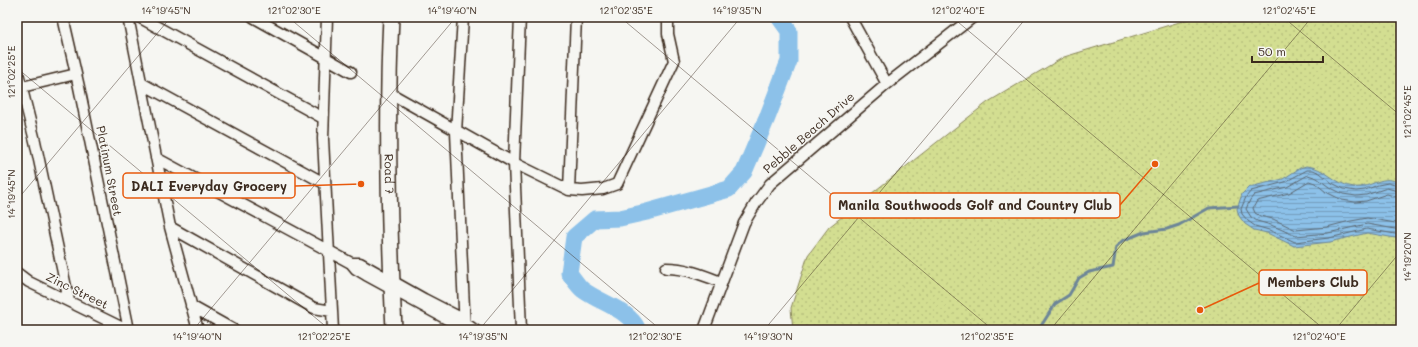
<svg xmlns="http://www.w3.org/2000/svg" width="1418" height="347" font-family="Mali,sans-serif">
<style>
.green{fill:url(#green-dots);stroke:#878458}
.water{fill:url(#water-rules);stroke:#6c8598}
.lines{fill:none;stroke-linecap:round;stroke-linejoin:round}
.shore{stroke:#5b666f;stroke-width:1}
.stream{stroke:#6c8598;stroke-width:3}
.river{stroke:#8cc1e9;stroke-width:17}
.street-casing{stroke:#3b2a1e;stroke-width:13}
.secondary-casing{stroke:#3b2a1e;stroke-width:18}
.street{stroke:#f6f6f2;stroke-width:10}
.secondary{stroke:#f6f6f2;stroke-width:15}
.ticks{fill:none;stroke:#3b2a1e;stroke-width:1;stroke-opacity:0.45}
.labels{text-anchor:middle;stroke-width:3;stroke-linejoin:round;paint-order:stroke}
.street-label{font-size:12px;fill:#3b2a1e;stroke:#f6f6f2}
.leader{fill:none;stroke:#e8590c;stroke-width:1.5}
.callout-dot{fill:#e8590c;stroke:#f6f6f2;stroke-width:1.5}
.callout{fill:#f6f6f2;stroke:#e8590c;stroke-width:1.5}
.callout-label{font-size:13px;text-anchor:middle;font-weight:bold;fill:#3b2a1e}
.neatline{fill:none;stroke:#3b2a1e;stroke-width:1.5}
.ticks-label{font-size:10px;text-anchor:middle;fill:#3b2a1e}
</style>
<defs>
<pattern id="green-dots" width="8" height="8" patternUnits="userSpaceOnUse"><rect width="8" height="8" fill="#d3de91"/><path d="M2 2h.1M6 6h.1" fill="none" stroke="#b6bf7d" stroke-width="1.8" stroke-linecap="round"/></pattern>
<pattern id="water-rules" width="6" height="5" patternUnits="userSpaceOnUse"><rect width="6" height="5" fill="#8cc1e9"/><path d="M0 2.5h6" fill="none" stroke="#749dbc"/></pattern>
</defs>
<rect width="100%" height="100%" fill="#f6f6f2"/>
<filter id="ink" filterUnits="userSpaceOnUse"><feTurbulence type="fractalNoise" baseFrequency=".025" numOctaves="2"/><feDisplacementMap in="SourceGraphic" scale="8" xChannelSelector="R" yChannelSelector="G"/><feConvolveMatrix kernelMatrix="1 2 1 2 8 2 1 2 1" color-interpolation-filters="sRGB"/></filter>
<g filter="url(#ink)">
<!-- green -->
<path class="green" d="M1196 17H1401V330H793L791 308 808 255 829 227 988 102 1064 57Z"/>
<!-- water -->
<path class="water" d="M1306 166C1325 167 1335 185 1354 187 1372 189 1382 172 1401 184V239L1367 233 1330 242 1294 246 1267 233 1254 230 1245 224 1239 216 1237 209 1242 194 1249 187 1283 179 1300 168Z"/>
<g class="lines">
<!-- shore -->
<path class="shore" d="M1401 187 1388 183 1378 185 1365 190 1356 191 1344 189 1332 183 1320 173 1313 170H1307L1285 182 1251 191 1246 197 1241 209 1242 214 1248 221 1255 226 1269 230 1295 242 1329 238 1367 229 1401 235
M1401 192 1387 188 1366 195 1356 196 1343 194 1329 187 1317 178 1308 175 1287 187 1254 195 1250 200 1246 209 1251 217 1257 221 1271 225 1296 236 1328 233 1367 224 1401 230
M1401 198 1387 194 1366 201 1355 202 1342 200 1326 192 1315 183 1309 181 1289 193 1257 201 1253 208 1255 213 1260 216 1273 219 1296 230 1327 227 1346 222 1367 218 1401 224"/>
<!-- stream -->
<path class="stream" d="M1034 330 1041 326 1055 304 1069 295 1079 278 1089 272 1113 267 1116 247 1122 241 1144 232 1167 229 1179 225 1209 208 1238 206"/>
<!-- river -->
<path class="river" d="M638 330C629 309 600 303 583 290 578 286 573 278 569 273L574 237 595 219 620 218 647 212 729 189 744 172 767 118 789 61V31L779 17"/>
<!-- street casing -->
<g class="street-casing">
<path id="street" d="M63 17 79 87 129 330
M128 17 170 227 198 330
M139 17 323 118
M253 17 351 72
M327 17 323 139 333 330
M463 17 456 132 465 330
M520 17 514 163 521 330
M850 17 887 84
M17 69 35 141 69 301
M141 83 324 183
M22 87 76 74
M388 92 514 163 569 190 582 191 603 189 617 184 674 61 668 34V22L670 17
M156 158 329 251 351 263 356 269 366 275 456 324 465 323
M569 190 576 17
M170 227 314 308 332 311
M351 263H360L424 299 459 317 465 323 475 330
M666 268C686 268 703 275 721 282
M17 273 29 282 127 330
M191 306 234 330
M704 330 744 223 756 203 770 184 887 84 973 17"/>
</g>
<!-- secondary casing -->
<g class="secondary-casing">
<g id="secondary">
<path id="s1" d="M391 17C386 122 389 226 394 330"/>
</g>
</g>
<!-- street -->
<use href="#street" class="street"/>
<!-- secondary -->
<use href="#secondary" class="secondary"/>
</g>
</g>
<!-- ticks -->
<path class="ticks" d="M288 17 661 330M620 17 993 330M952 17 1325 330M1283 17 1401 116M17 68 330 330M17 200 171 17M193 330 456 17M479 330 741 17M764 330 1027 17M1050 330 1312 17M1335 330 1401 251"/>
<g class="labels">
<!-- street labels -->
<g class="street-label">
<text transform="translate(809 133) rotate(-41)" y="4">Pebble Beach Drive</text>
<text transform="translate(109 171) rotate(79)" y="4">Platinum Street</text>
<text dy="4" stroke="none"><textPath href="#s1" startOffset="157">Road 7</textPath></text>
<text transform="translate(77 291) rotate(26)" y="4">Zinc Street</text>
</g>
</g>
<!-- callouts -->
<path class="leader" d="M361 184L295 186M1155 164L1120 205M1200 310L1259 283"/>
<g class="callout-dot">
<circle cx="361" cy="184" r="4"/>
<circle cx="1155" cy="164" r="4"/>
<circle cx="1200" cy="310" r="4"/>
</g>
<g class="callout">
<rect x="123" y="173" width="172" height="25" rx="4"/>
<rect x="830" y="193" width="290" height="25" rx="4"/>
<rect x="1259" y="270" width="108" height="25" rx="4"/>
</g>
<g class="callout-label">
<text x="209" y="191">DALI Everyday Grocery</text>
<text x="975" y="210">Manila Southwoods Golf and Country Club</text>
<text x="1313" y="287">Members Club</text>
</g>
<!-- margin -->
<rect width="1418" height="347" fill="none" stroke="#f6f6f2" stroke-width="44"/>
<!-- scale -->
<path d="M1252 56v6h71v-6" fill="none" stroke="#3b2a1e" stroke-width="2"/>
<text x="1258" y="56" font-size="12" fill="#3b2a1e" stroke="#f6f6f2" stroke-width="3" paint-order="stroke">50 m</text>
<rect x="22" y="22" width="1374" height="303" class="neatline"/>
<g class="ticks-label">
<text x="166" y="14">14°19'45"N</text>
<text x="294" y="14">121°02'30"E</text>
<text x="452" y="14">14°19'40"N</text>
<text x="626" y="14">121°02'35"E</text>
<text x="737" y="14">14°19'35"N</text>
<text x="958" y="14">121°02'40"E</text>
<text x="1289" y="14">121°02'45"E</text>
<text transform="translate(11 72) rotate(-90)" y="4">121°02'25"E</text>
<text transform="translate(1407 112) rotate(-90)" y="4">121°02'45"E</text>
<text transform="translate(11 194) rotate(-90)" y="4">14°19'45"N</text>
<text transform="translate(1407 257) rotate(-90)" y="4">14°19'20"N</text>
<text x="197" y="340">14°19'40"N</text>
<text x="324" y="340">121°02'25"E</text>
<text x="483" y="340">14°19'35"N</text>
<text x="655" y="340">121°02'30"E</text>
<text x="768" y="340">14°19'30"N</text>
<text x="987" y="340">121°02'35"E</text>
<text x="1319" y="340">121°02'40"E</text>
</g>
</svg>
